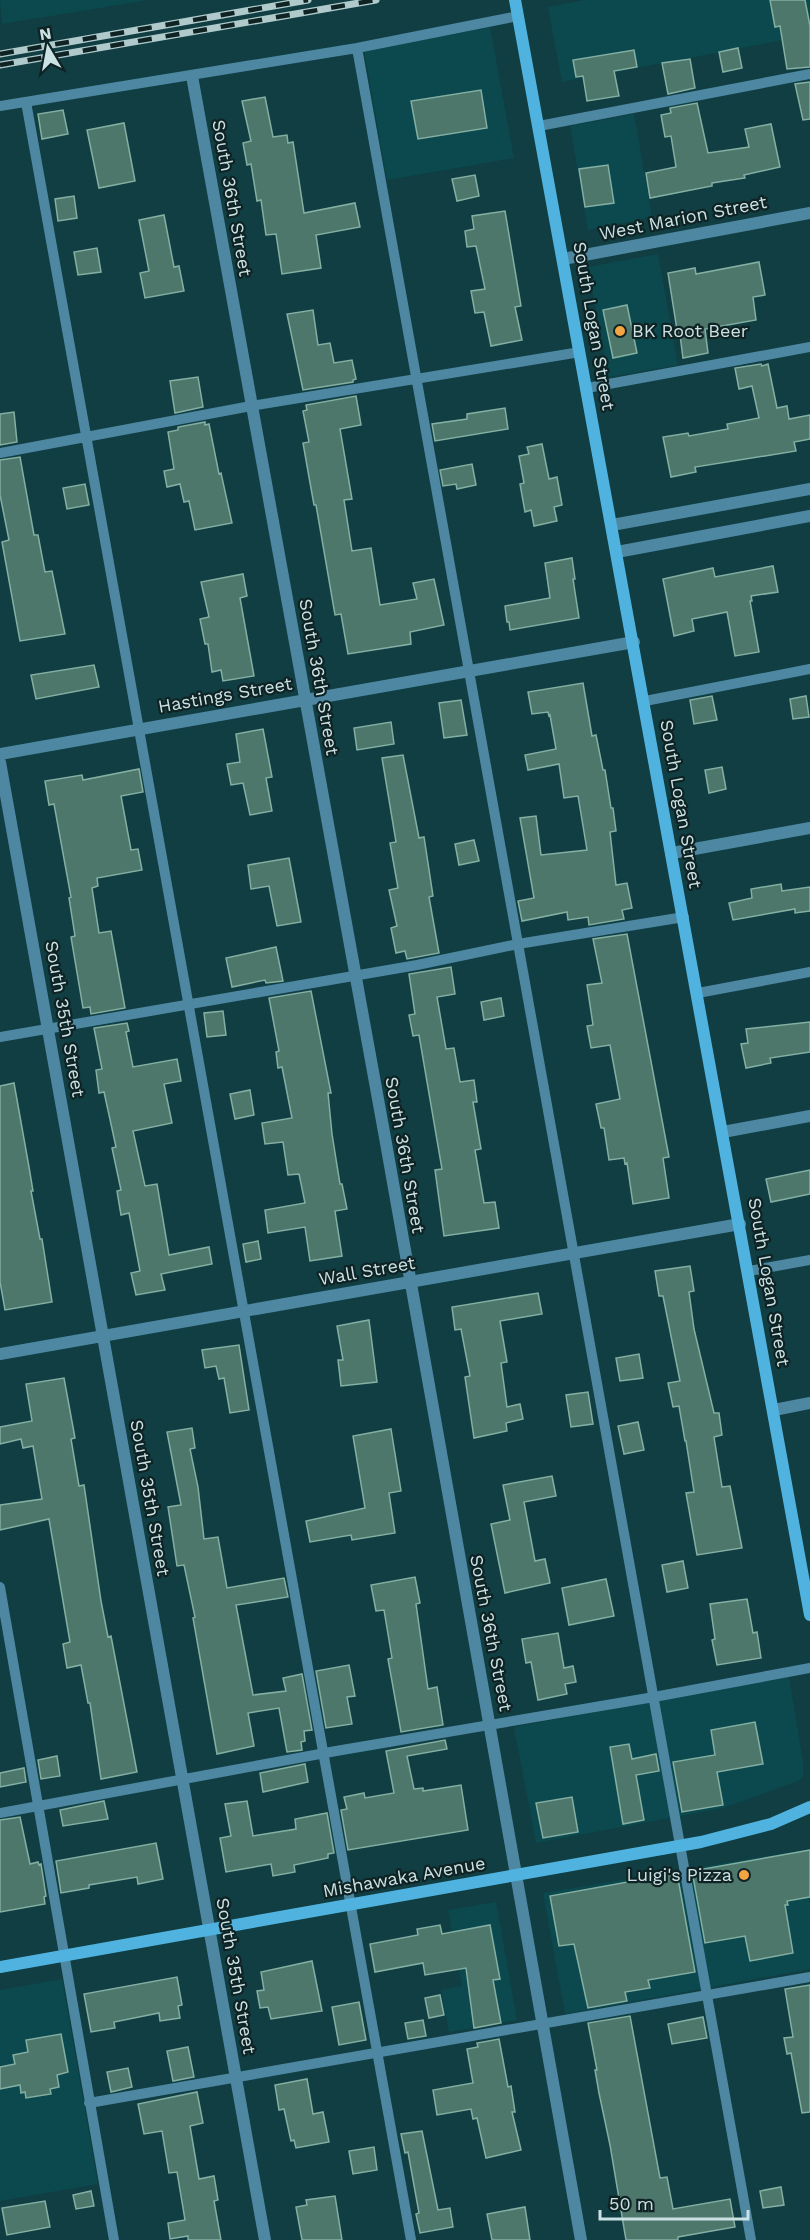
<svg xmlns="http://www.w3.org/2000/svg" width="810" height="2240" font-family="'Work Sans',sans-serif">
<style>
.built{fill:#0b494e}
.building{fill:#4e776c;stroke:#84afa3;stroke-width:1.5}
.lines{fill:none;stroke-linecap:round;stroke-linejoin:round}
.lane{stroke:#4d87a2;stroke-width:10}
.street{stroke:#4d87a2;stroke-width:12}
.secondary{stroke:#50b3df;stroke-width:12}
.rail-casing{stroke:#b0cacc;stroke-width:7}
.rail{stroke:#0f2224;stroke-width:4.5;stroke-dasharray:14;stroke-linecap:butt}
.poi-dot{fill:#f3a443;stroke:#0f2224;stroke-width:2}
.labels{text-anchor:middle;stroke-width:4.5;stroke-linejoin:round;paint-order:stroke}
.street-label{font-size:18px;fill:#cbe2e4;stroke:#0f2224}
.poi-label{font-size:18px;fill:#cbe2e4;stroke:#0f2224;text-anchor:start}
</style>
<rect width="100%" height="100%" fill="#103e42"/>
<!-- built -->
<path class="built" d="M0 0H148L2 24Z
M584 0H810V35L562 82 548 7Z
M490 27 514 158 387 180 364 50Z
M634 114 652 217 588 230 570 126Z
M658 254 678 365 609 377 588 267Z
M789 1677 803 1762V1777L798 1781 723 1808 536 1843 514 1727Z
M810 1849V1969L565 2014 543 1893Z
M496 1902 517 2020 449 2032 441 1990 462 1986 448 1910Z
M62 1979 98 2184 0 2201V1990Z"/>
<!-- building -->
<path class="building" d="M770 0H805L810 26V67L787 69 780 26 775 27Z
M738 48 742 68 723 72 719 52Z
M634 50 637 67 614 71 619 96 587 101 583 76 576 77 573 60Z
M690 59 695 88 668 94 662 63Z
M810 82V119L803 120 795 84Z
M481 90 487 128 418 139 411 101Z
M265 97 273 137 287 135 288 143 293 142 304 213 355 203 360 227 316 235 321 268 282 274 276 234 266 235 261 200 257 201 251 164 247 165 243 143 251 141 242 101Z
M697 103 708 153 749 147 745 129 771 124 780 167 744 175 745 178 712 183V186L650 198 646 173 676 167 671 136 665 137 661 115 671 113 670 108Z
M63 110 68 134 42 139 38 114Z
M124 123 135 181 99 188 87 130Z
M608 165 614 203 585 207 579 169Z
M475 175 479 196 457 201 452 179Z
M74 196 77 218 58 221 55 199Z
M505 211 521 306 515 307 522 340 491 346 484 312 475 313 471 291 485 289 476 246 467 247 465 231 474 229 472 216Z
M164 215 174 267 179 266 184 291 145 298 140 273 149 271 139 220Z
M97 248 101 272 78 275 74 252Z
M759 262 765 295 753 297 756 320 705 329 708 353 683 358 680 335 678 336 668 273 695 268 696 274Z
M627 305 637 353 613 358 603 310Z
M313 310 318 345 330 343 334 363 352 360 356 379 353 380V382L303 390 287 314Z
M761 364 762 366 768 364 777 408 787 406 789 419 810 415V439L794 442 796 451 695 467 696 472 671 477 663 437 688 433 689 436 728 429 727 424 759 418 752 386 739 389 735 368Z
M198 377 203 407 175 413 170 381Z
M356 396 361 425 340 429 352 499 344 500 352 551 371 548 380 605 417 599 413 583 434 579 444 625 410 632 411 644 348 654 341 614 335 615 316 505H314L309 477 303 443 309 442 303 411 307 410 306 405Z
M505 408 508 429 435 441 432 424 467 419V414Z
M14 412 17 442 0 445V414Z
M205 422V425L209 424 219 474 221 473 232 523 195 530 189 501 184 502 180 484 167 487 164 471 174 469 168 432 178 430V427Z
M542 444 549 479 557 477 562 505 554 507 557 521 534 526 531 510 525 512 520 484 524 483 519 456 529 454 527 447Z
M20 457 34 535H38L45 572 52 571 65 634 20 641 2 542 9 540 0 495V460Z
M472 464 476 485 457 489 456 484 443 486 440 470Z
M85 484 89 505 67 509 63 488Z
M572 558 575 579H573L579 618 510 630 509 622H507L505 606 550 598 545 563Z
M773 566 778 592 751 596 752 601H750L759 652 735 656 727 612 692 619 694 631 674 636 663 579 713 568 715 577Z
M243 574 247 596 240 598 254 676 223 681 221 670 212 672 208 644H205L200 619 209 617 201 582Z
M94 665 99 687 36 699 31 675Z
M583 683 592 736 596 735 603 770H605L611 808H613L616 831 610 832 616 885 627 883 632 908 622 910 624 919 589 925 588 917 568 920 567 912 522 921 518 901 534 898 520 818 536 816 541 855 587 850 578 796 564 798 559 764 528 770 525 755 556 749 550 715 549 716 548 712 532 714 528 692Z
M712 696 717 720 694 724 690 700Z
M806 696 809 717 793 719 790 699Z
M461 700 467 735 444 738 439 703Z
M391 722 394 744 357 750 354 728Z
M263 729 272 777 266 778 272 811 250 815 243 783 231 785 227 764 240 762 236 734Z
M403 755 419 838 424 837 433 896 429 897 439 953 407 959 405 951 396 953 391 928 397 926 389 890 398 888 390 843 396 842 382 758Z
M722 767 726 789 709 793 705 770Z
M139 769 143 792 121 796 131 850 138 849 142 870 97 878 98 886 92 888 99 933 111 931 125 1008 91 1014 90 1007 83 1008 71 937 75 936 69 898 71 897 54 804 49 805 45 781 82 775 83 780Z
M474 840 479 861 459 865 455 844Z
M289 858 301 922 277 926 269 886 251 889 248 865Z
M781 884 782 891 810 887V911L795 913V909L733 920 729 903 752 898 751 889Z
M627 934 669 1157 663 1158 669 1198 633 1204 627 1163 625 1164 624 1158 609 1160 604 1128H601L596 1104 620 1099 610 1045 591 1048 587 1026 593 1025 587 985 602 983 593 939Z
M276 947 283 981 266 983 265 980 232 987 226 958Z
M451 967 455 994 437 997 446 1049 454 1048 460 1082 474 1080 477 1102H473L481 1149 475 1150 484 1203 495 1202 499 1228 444 1236 435 1170 442 1169 419 1035 413 1036 409 1015 415 1014 409 974Z
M311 991 331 1093H328L332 1134 340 1184H342L347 1209 335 1211 342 1256 310 1261 305 1227 268 1233 265 1210 305 1203 299 1174 288 1175 283 1142 265 1144 262 1123 292 1118 282 1067 278 1068 276 1052 279 1051 269 998Z
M501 998 504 1016 484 1020 481 1002Z
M223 1011 226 1035 207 1037 204 1013Z
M810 1022V1052L770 1058 771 1063 746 1068 741 1044 748 1043 746 1029Z
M127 1023 129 1031 126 1032 133 1067 177 1059 181 1081 164 1084 172 1123 133 1131 145 1186 157 1184 169 1255 209 1247 212 1264 161 1274 165 1290 136 1295 131 1273 140 1271 129 1213 121 1215 117 1191 121 1190 112 1148 116 1147 104 1092 99 1093 96 1070 102 1069 94 1028Z
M14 1083 29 1167 33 1191H31L40 1239H42L52 1302 5 1310 0 1282V1086Z
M250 1090 254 1115 235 1119 230 1094Z
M810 1170V1194L771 1202 766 1179Z
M258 1241 261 1259 246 1262 243 1244Z
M690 1266 694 1291 689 1292 694 1329 714 1413H719L722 1435 714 1437 722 1487 730 1486 742 1548 697 1555 686 1493 694 1492 686 1441H685L679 1406 673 1407 668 1383 680 1381 663 1296H659L655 1271Z
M538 1293 542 1314 500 1321 507 1362 501 1363 507 1407 520 1404 523 1419 506 1423 507 1431 474 1438 465 1377 470 1376 461 1329 455 1330 452 1307Z
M369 1320 377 1382 341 1386 338 1360H343L337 1326Z
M239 1345 249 1410 230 1413 224 1378 219 1379 216 1366 205 1368 202 1350Z
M639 1354 643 1378 620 1381 616 1358Z
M64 1378 75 1438 71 1439 79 1486 84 1485 101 1601 108 1637 111 1636 137 1772 101 1779 90 1703H88L81 1665 67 1668 63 1644 70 1642 49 1519 0 1530V1505L42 1499 33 1446 23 1448 21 1439 0 1444V1427L32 1421 26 1384Z
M588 1392 593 1424 571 1427 566 1395Z
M638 1422 644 1450 624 1454 618 1426Z
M192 1428 195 1448 190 1449 198 1487 204 1539 218 1537 227 1588 284 1578 288 1597 236 1605 253 1695 286 1691 283 1678 302 1674 312 1730 304 1731 305 1741 301 1742 302 1750 287 1752 279 1708 248 1713 254 1746 217 1754 193 1618 195 1617 184 1565 177 1566 168 1507 181 1505 167 1432Z
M391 1429 401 1491 389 1493 395 1533 352 1540 351 1535 310 1542 306 1521 365 1508 353 1436Z
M552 1476 556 1496 524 1502 535 1561 545 1559 550 1583 505 1593 491 1524 510 1520 503 1485Z
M683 1561 688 1588 667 1592 662 1565Z
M415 1577 420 1603 416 1604 428 1689 437 1687 443 1725 401 1732 388 1659 392 1658 384 1610 376 1611 371 1585Z
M606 1579 614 1616 569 1625 562 1588Z
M747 1599 753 1633 757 1632 761 1658 717 1665 712 1640 715 1639 710 1604Z
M558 1633 564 1668 573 1666 576 1682 565 1684 567 1694 538 1700 531 1662 526 1663 522 1639Z
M349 1665 355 1696 347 1697 352 1724 326 1728 316 1671Z
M755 1722 763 1764 717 1772 723 1805 682 1812 673 1762 715 1755 711 1730Z
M445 1740 447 1749 407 1756 414 1789 423 1788V1791L461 1785 468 1830 348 1850 341 1810 347 1809 344 1797 364 1793 365 1798 394 1793 386 1751Z
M629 1744 632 1759 656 1754 659 1771 636 1775 644 1820 623 1824 610 1747Z
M57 1756 60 1776 41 1779 38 1760Z
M305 1764 308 1782 263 1792 260 1773Z
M24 1768 26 1782 0 1787V1773Z
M572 1797 578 1832 543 1838 536 1803Z
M104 1801 108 1819 63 1826 60 1810Z
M247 1801 253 1836 296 1829 295 1819 327 1813 334 1853 328 1854V1858L294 1865 295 1872 273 1876 271 1864 226 1872 220 1838 231 1836 225 1804Z
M20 1817 30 1864 38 1862 39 1865 41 1864 46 1896 44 1897 45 1904 0 1912V1820Z
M156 1843 163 1879 138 1884 137 1877 89 1885V1888L61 1893 56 1861Z
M810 1850V1897L787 1901 788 1905H785L793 1953 750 1961 745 1936 705 1943 692 1871Z
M677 1873 695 1972 648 1980 650 1988 625 1992 627 2001 588 2008 574 1944 559 1946 550 1896Z
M440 1925 442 1934 490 1925 500 1979 493 1980 501 2023 474 2028 466 1968 425 1975 423 1963 375 1972 370 1944 418 1935 417 1929Z
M312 1961 322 2011 271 2019 268 2007 260 2008 257 1991 264 1990 261 1972Z
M177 1977 182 2005 178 2006 180 2018 160 2021 159 2013 114 2022 115 2028 91 2032 84 1994Z
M810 1985V2112L802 2113 791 2053 787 2054 784 2038 793 2037 785 1989Z
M440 1995 444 2015 429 2018 425 1998Z
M359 2002 366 2040 339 2045 332 2007Z
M630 2016 660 2178 667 2177 673 2209 730 2199 735 2227 678 2237V2240H626L610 2145 599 2093 595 2070H597L588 2023Z
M703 2017 707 2038 672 2044 668 2024Z
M423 2020 426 2036 408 2039 405 2023Z
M61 2034 68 2072 57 2075 59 2087 50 2089 51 2094 26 2098 25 2092 21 2093 20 2085 0 2089V2067L15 2064 13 2055 28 2052 26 2040Z
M499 2039 508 2087 511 2086 515 2112H512L521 2150 486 2158 477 2118 473 2119 471 2109 437 2115 433 2090 473 2083 467 2049 478 2047 477 2043Z
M188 2047 194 2077 173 2081 167 2051Z
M128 2068 132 2087 111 2092 107 2072Z
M307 2079 313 2114 323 2112 329 2142 296 2148 294 2140 291 2141 284 2109 279 2110 275 2085Z
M197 2092 203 2123 190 2126 199 2179 214 2176 218 2200 214 2201 221 2240H188V2236L170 2239 168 2223 185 2220 177 2172 169 2173 162 2131 144 2134 138 2104Z
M422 2131 438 2210 450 2208 453 2227 420 2233 416 2214 419 2213 408 2152 405 2153 401 2134Z
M374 2147 377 2170 353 2174 349 2151Z
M781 2187 784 2205 763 2208 760 2191Z
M91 2191 94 2206 76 2209 73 2195Z
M335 2196 342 2240H302L296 2207 307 2205 306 2200Z
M45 2201 50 2227 7 2235 2 2208Z
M525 2207 530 2240H492L487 2214Z"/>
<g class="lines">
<!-- lane -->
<path class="lane" d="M357 48 751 2240
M26 102 411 2240
M0 106 357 48 518 16
M539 126 810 74
M587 388 810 347
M0 453 251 406 580 352
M645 701 810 669
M698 993 810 972
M0 1037 417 965 518 944 684 917
M749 1271 810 1260
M0 1587 114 2240
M0 1813 336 1751 654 1697 810 1668
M89 2103 810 1977"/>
<!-- street -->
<path class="street" d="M192 76 384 1132 581 2240
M563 259 810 213
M612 525 810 489
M617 552 810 516
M0 754 634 642
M0 762 265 2240
M672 853 810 828
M723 1132 810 1116
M0 1354 740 1224
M774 1410 810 1403"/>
<!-- secondary -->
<path class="secondary" d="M515 0 810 1615
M0 1967 701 1842 771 1824 810 1807"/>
<!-- rail casing -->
<g class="rail-casing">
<path id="rail" d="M0 54 308 0
M0 65 376 0"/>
</g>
<!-- rail -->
<use href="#rail" class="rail"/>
</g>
<!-- markers -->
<g class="poi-dot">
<circle cx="620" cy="331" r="6"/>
<circle cx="744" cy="1875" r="6"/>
</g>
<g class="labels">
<!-- street labels -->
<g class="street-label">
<text transform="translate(232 198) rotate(80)" y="6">South 36th Street</text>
<text transform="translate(683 218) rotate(-11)" y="6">West Marion Street</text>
<text transform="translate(594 326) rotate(80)" y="6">South Logan Street</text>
<text transform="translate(319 677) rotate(80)" y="6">South 36th Street</text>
<text transform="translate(225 695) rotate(-10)" y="6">Hastings Street</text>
<text transform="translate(681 804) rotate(80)" y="6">South Logan Street</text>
<text transform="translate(65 1019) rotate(80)" y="6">South 35th Street</text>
<text transform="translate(405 1155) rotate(80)" y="6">South 36th Street</text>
<text transform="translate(367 1271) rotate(-10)" y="6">Wall Street</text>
<text transform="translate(769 1282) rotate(80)" y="6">South Logan Street</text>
<text transform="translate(150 1498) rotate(80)" y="6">South 35th Street</text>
<text transform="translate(491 1633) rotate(79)" y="6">South 36th Street</text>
<text transform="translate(404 1877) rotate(-10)" y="6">Mishawaka Avenue</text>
<text transform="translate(236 1976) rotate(80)" y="6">South 35th Street</text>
</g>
<!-- poi labels -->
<g class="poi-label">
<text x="632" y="337">BK Root Beer</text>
<text x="732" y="1881" text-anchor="end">Luigi's Pizza</text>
</g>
</g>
<!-- north arrow -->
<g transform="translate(48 48) rotate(350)" stroke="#0f2224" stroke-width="4.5" paint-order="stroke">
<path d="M0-4.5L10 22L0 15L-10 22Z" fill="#cbe2e4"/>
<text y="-9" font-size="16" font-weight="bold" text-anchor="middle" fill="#cbe2e4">N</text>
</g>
<!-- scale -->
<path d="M600 2210v9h148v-9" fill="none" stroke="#cbe2e4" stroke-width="3"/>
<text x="609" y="2210" font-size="18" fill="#cbe2e4" stroke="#0f2224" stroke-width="4.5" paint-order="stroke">50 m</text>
</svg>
